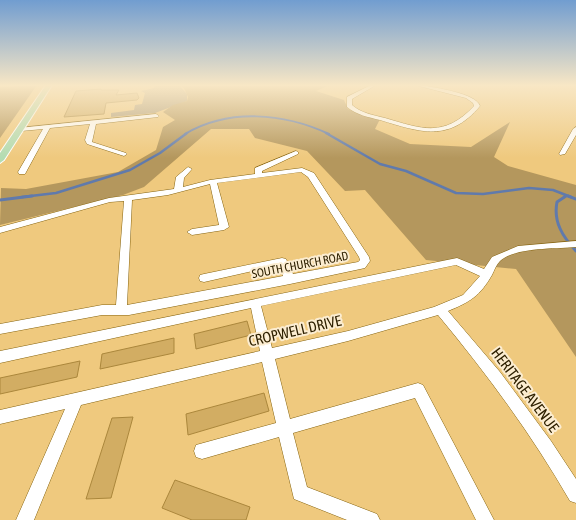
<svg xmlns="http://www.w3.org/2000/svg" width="576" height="520" font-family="'Asap Condensed',sans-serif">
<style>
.green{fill:#ab9a79}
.forest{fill:#b4975d}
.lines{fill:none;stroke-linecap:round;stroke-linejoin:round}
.stream-far2{stroke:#607aac;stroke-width:2}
.stream-far1{stroke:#607aac;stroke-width:2.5}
.stream{stroke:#607aac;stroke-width:3}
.building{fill:#d2ad63;stroke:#ab873c}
.minor-casing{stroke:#866410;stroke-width:1}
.major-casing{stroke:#fff;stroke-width:2}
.minor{fill:#fff;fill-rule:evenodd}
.major{fill:#b3dcb2;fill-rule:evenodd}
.labels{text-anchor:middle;stroke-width:4;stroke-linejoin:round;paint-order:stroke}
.street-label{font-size:12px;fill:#2e2001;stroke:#fcedd1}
.near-street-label{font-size:15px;fill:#2e2001;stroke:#fcedd1}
</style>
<rect width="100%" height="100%" fill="#efc97e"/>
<!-- green -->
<path class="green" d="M156 85H179L187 94V101L155 113 111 117V113L134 110 135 105 142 104 145 93 141 91 154 88Z"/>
<!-- forest -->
<path class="forest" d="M37 85 0 138V87Z
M179 85H330L316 91 344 100 348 109 380 119 375 129 410 144 471 147 510 122 494 157 508 166 576 185V357L516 269 426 260 365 190 345 191 307 151 255 138 249 129H211L144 187 123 195 0 225 1 188 26 189 118 172 156 150 163 127 175 120 163 112 173 105 187 101 188 97 184 88Z"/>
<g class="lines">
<!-- stream-far2 -->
<path class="stream-far2" d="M185 134C229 108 284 113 329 134"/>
<!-- stream-far1 -->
<path class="stream-far1" d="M326 133 380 164 406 171 456 193 483 194 529 188 553 190 571 197
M22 197 56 193 130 170 160 153 187 133
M564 197 566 196"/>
<!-- stream -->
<path class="stream" d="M566 196 557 202C553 222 563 237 576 251
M568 196 576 199
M0 200 32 196"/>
</g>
<!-- building -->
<path class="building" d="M101 89V90H119L116 95 137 93 139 98 137 100 106 103 104 114 64 117 76 91Z
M247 321 251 335 196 349 194 334Z
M174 338V353L100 369 102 354Z
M80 361 77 377 0 394V378Z
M264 393 269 411 188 435 186 414Z
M133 417 111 498 86 499 112 418Z
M175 480 250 507 246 520H192L162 508Z"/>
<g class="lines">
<!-- minor casing -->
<g class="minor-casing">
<path id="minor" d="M371 85H376L352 99V105C361 113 373 115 385 118 422 129 444 138 474 106L473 103 466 98 415 85H422C435 88 476 93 480 106 449 143 420 132 380 120 368 117 357 115 347 107V97Z
M156 114 159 116 158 117 96 124 92 142 126 153 127 154 124 156 87 144 85 140 90 124 50 128 25 174H19L18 172 43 129 21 131 19 130V128Z
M576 127V135L565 154 560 155 559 154 573 129Z
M296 151 298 152V154L262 171V173L302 168 314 173 369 257 370 261 365 268 290 284 129 315H102L0 334V324L102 305H116L124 201 110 202 0 233V227L109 198 174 189 176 177 188 167 192 169 184 178 183 187 210 180 255 174V168ZM301 172 308 177 359 257 360 260 358 262 293 274 286 259 282 258 204 274 200 275 199 278 200 281 204 282 279 265 283 276 127 305 132 200 168 195 210 184 219 225 192 229 187 232 192 235 224 230 229 227 217 183Z
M576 241V247C556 249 515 247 500 261 496 265 494 271 492 275 480 296 470 302 448 311L500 372 551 441 576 479V503L570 501C532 435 487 374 438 315L348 341 275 359 290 419 418 383 423 385 494 520H476L415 398 293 433 307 487 377 514 380 520H347L294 499 279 437 202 459 196 457 194 451 196 445 276 423 262 362 81 405 34 520H16L65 409 0 424V410L260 351 251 308 0 363V351L457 258 484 269 492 257 518 246ZM456 265 480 276 463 295 434 307 348 331 272 348 261 306Z"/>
</g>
<!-- major casing -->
<g class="major-casing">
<path id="major" d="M46 85H52L4 160 0 163V153Z"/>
</g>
<!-- minor -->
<use href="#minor" class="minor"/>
<!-- major -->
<use href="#major" class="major"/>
</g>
<!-- sky -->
<linearGradient id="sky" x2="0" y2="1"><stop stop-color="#719dd0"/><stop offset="0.54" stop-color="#f8e7c5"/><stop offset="1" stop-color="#f8e7c5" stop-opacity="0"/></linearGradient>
<rect width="576" height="158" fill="url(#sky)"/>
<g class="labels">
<!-- street labels -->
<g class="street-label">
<text transform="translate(300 265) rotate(-11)" y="4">SOUTH CHURCH ROAD</text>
</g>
<!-- near-street labels -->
<g class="near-street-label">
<text transform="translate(295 331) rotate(-13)" y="5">CROPWELL DRIVE</text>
<text transform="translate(525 390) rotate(53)" y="5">HERITAGE AVENUE</text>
</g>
</g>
</svg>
